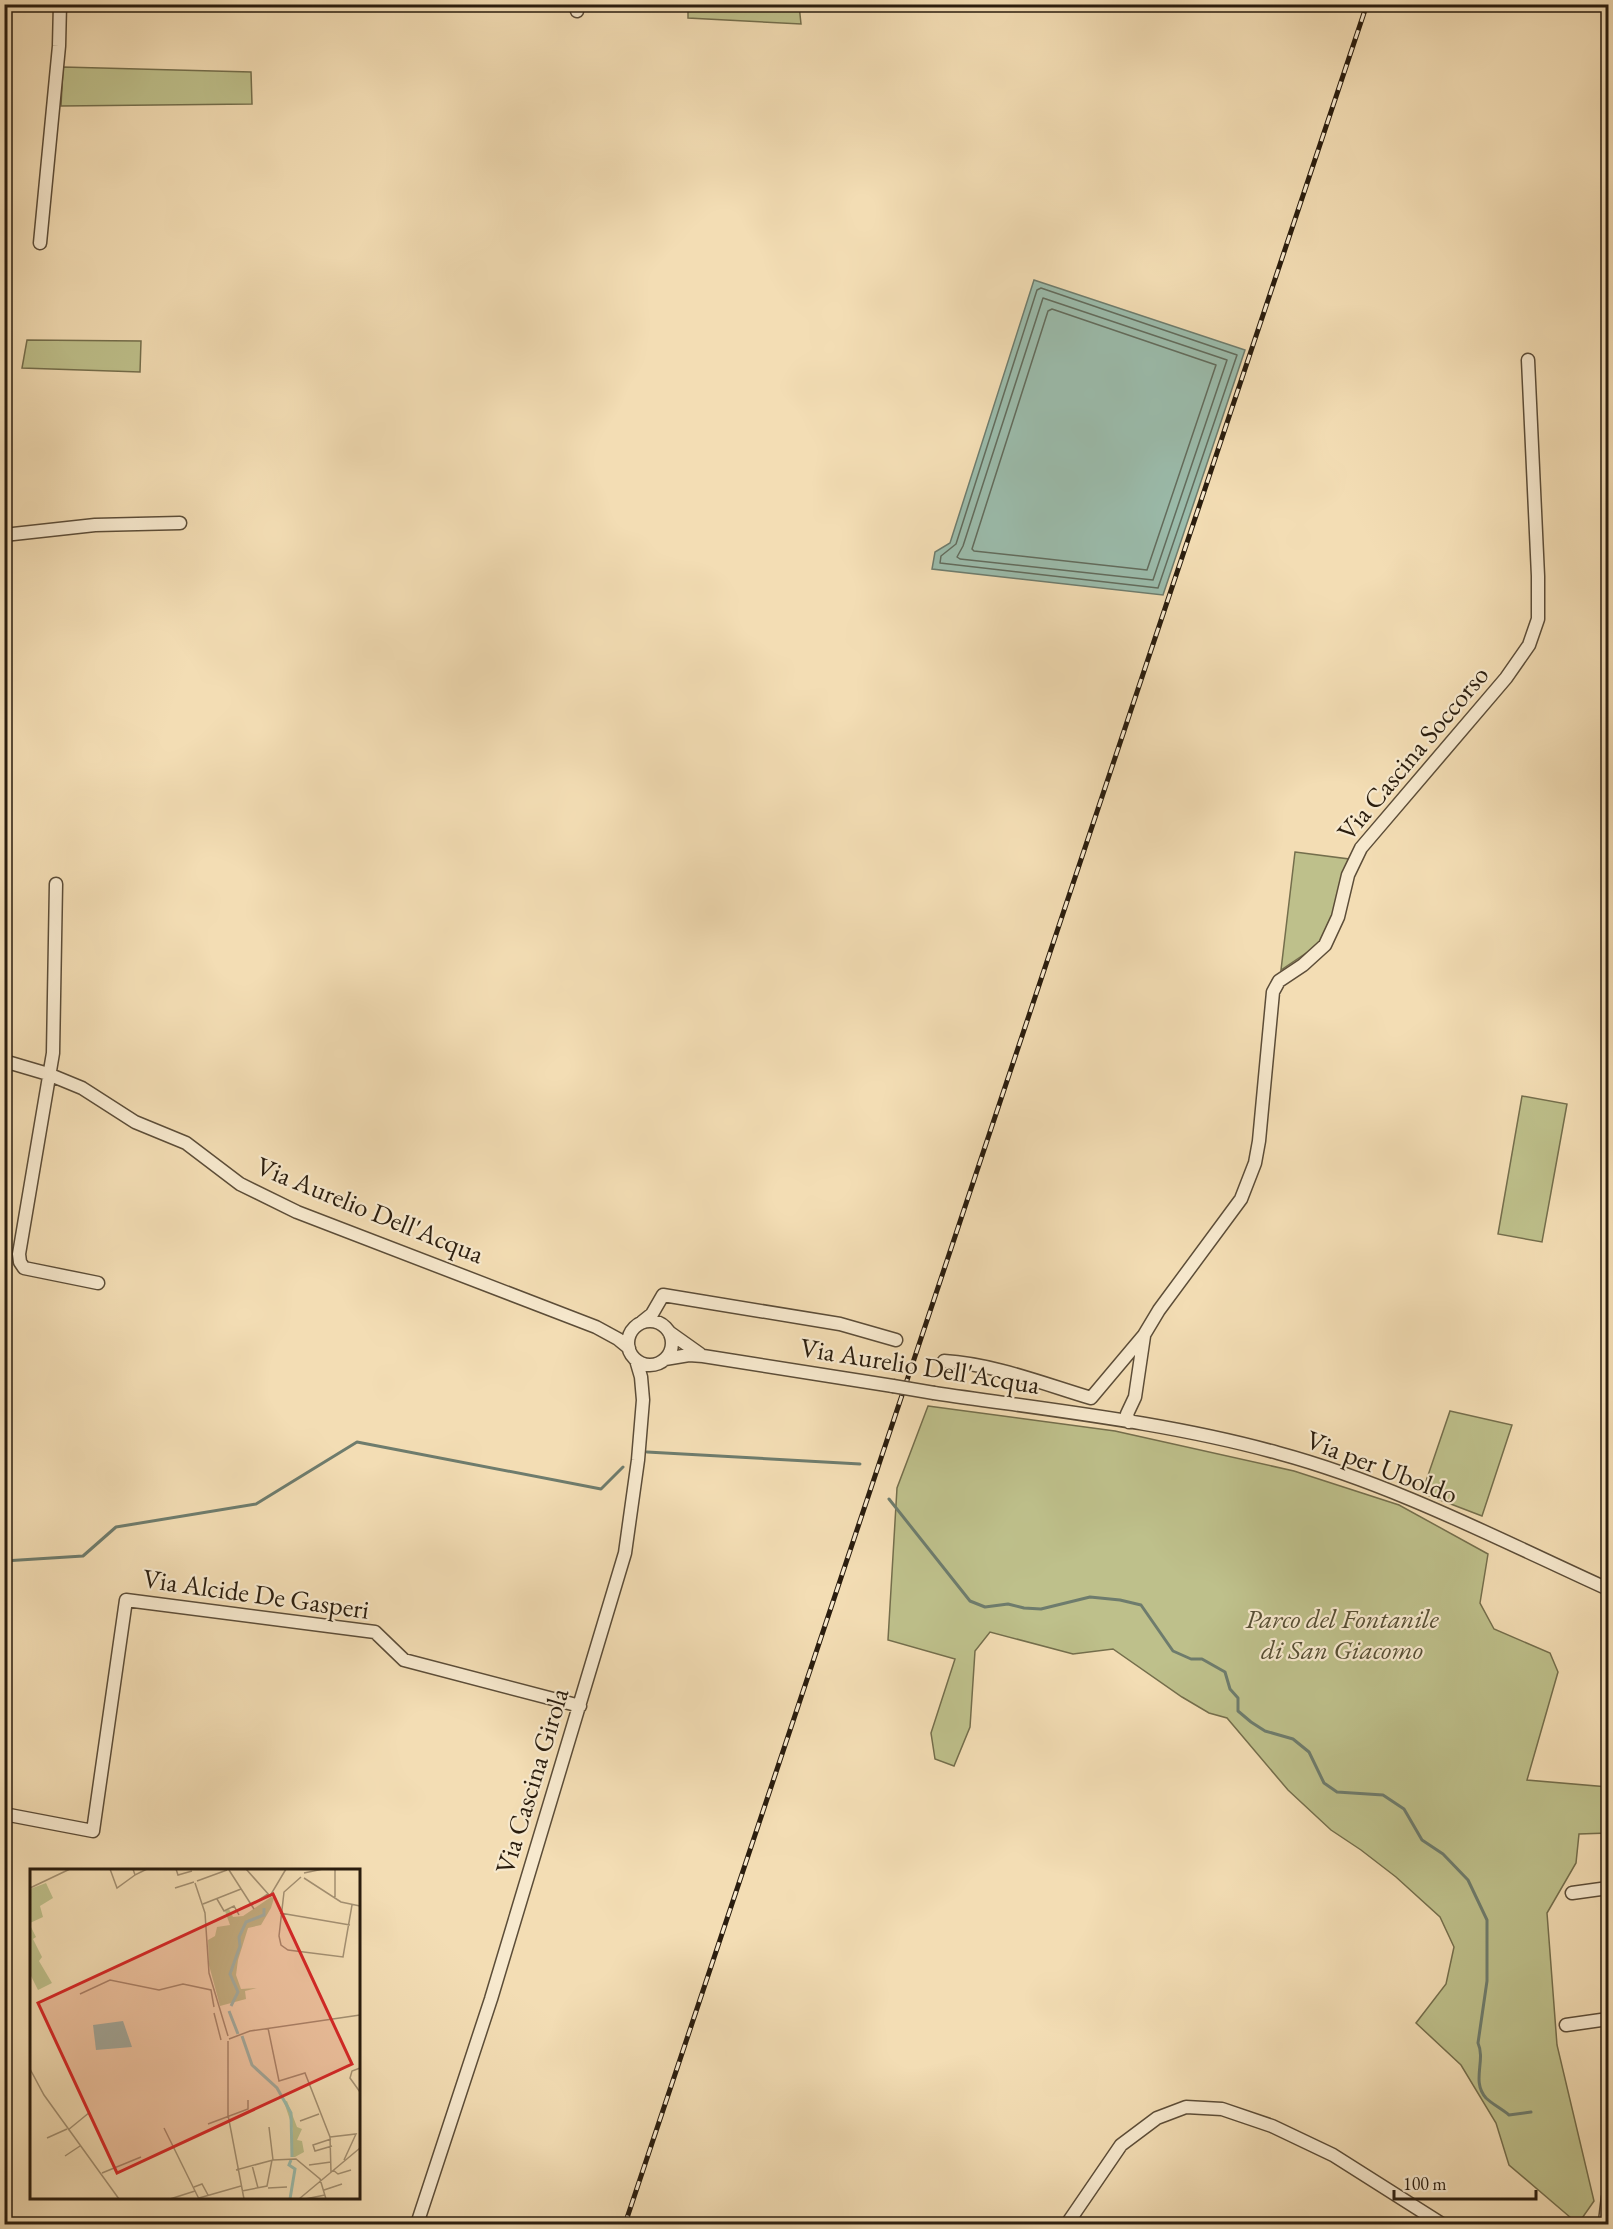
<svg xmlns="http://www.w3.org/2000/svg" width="1613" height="2229" font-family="'EB Garamond',serif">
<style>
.green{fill:#bec08b;stroke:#746e4c;stroke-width:1.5}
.water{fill:#9bbcac;stroke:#6e7c6d;stroke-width:1.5}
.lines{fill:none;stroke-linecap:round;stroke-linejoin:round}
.shore{stroke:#626c5d;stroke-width:1.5}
.stream{stroke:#6e7c6d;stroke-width:3}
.minor-casing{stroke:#5c4d38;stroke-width:15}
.minor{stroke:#f7e9ce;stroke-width:12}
.rail-casing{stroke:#2a1d0e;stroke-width:5}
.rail{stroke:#f7e9ce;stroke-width:3;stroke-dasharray:9;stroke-linecap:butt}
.minor-bridge-casing{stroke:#5c4d38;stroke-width:15;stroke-linecap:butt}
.minor-bridge{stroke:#f7e9ce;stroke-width:12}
.labels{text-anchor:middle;stroke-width:4.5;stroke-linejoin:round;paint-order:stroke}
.street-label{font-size:27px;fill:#2a1d0e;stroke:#f7e9ce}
.park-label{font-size:27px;font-style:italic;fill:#564e34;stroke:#f7e9ce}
.inset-river{fill:none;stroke:#9bbcac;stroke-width:3}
.inset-road{fill:none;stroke:#a39072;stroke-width:1.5}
.view{fill:#d62828;fill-opacity:0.15;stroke:#d62828;stroke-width:3}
.inset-edge{fill:none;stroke:#2a1d0e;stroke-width:3}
</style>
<rect width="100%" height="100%" fill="#f3ddb4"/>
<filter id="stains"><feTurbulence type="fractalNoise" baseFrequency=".00333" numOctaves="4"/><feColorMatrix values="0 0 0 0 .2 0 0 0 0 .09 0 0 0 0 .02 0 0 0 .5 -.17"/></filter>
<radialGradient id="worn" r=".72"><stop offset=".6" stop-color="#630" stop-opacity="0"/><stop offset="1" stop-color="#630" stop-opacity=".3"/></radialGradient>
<!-- green -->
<path class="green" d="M688 5H799L801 24 688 18Z
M63 67 251 72 252 104 61 106Z
M27 340 141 341 140 372 22 368Z
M1295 852 1349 859 1338 912 1318 945 1281 970Z
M1522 1096 1567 1104 1542 1242 1498 1234Z
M928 1406 1115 1431 1294 1471 1399 1505 1488 1554 1480 1603 1494 1629 1550 1653 1558 1672 1527 1780 1608 1787V1833L1579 1834 1576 1863 1547 1913 1557 2045 1594 2201 1578 2224 1509 2165 1496 2123 1461 2065 1416 2023 1446 1984 1454 1947 1440 1917 1396 1877 1361 1850 1331 1830 1288 1790 1227 1718 1209 1713 1182 1697 1113 1649 1073 1654 990 1632 975 1651 970 1727 954 1766 935 1759 931 1733 955 1659 888 1640 897 1488Z
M1450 1411 1512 1425 1482 1516 1422 1493Z"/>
<!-- water -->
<path class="water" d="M1034 280 1245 350 1163 595 932 569 935 552 950 543Z"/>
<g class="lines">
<!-- shore -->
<path class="shore" d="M1041 288 1237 355 1158 588 940 563 941 556 956 544 1037 290Z
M1043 298 1227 360 1153 580 960 559 957 557 963 546Z
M1052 309 1216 365 1147 570 974 551 972 549 1048 311Z"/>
<!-- stream -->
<path class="stream" d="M647 1452 860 1464
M889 1499 970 1601 985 1607 1008 1604 1024 1608 1041 1609 1090 1597 1120 1600 1141 1605 1173 1651 1191 1659H1202L1225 1672 1230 1689 1238 1698V1711L1251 1722 1265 1731 1293 1739 1309 1752 1324 1783 1337 1792 1383 1795 1404 1809 1422 1840 1443 1854 1468 1880 1487 1920V1981L1478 2043C1486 2061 1471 2081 1486 2098 1492 2104 1502 2109 1509 2115L1531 2112
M4 1561 83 1556 116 1527 256 1504 357 1442 601 1489 623 1467"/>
<!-- minor casing -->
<g class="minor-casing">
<path id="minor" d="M575 4 577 11
M40 243 59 46 60 4
M4 535 95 525 180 523
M56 884 53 1053 19 1254 20 1262 24 1268 98 1283
M4 1061 48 1074 82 1088 135 1122 186 1143 240 1184 297 1212 596 1327 618 1339 629 1348
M663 1295 840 1324 896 1340
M628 1343a22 22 0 1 1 44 0a22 22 0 1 1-44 0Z
M642 1322 652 1314 663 1295
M669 1332 700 1354
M665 1359 689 1355 703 1356 893 1386
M944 1361C994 1364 1044 1384 1091 1398L1144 1335 1159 1310 1241 1199 1255 1163 1259 1141 1273 992 1279 981 1303 965 1325 945 1338 917 1348 875 1361 848 1506 678 1529 645 1538 619V576L1528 360
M934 1393C1049 1410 1166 1422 1278 1453 1393 1484 1500 1540 1608 1589
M1129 1422 1127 1414 1135 1397 1144 1336
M4 1814 93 1831 126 1600 375 1632 404 1660 580 1706
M1572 1893 1608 1888
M1566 2025 1608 2019
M417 2224 491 1999 625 1553 638 1460 643 1400 641 1377 636 1360
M1067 2224 1121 2145 1157 2118 1186 2107 1222 2109 1272 2126 1333 2155 1442 2224
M1607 2224 1605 2222 1608 2197"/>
</g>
<!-- minor -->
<use href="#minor" class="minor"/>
<!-- rail casing -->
<g class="rail-casing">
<path id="rail" d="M625 2224 1367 4"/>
</g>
<!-- rail -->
<use href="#rail" class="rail"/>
<!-- minor-bridge casing -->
<g class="minor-bridge-casing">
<path id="minor-bridge" d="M893 1386 934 1393"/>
</g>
<!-- minor-bridge -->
<use href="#minor-bridge" class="minor-bridge"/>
</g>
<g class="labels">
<!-- street labels -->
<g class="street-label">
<text transform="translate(1413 753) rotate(-50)" y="9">Via Cascina Soccorso</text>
<text transform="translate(370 1210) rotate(22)" y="9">Via Aurelio Dell'Acqua</text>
<text transform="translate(920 1366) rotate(9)" y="9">Via Aurelio Dell'Acqua</text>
<text transform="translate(1382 1467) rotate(21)" y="9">Via per Uboldo</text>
<text transform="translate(256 1594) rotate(8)" y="9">Via Alcide De Gasperi</text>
<text transform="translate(532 1781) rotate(-73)" y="9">Via Cascina Girola</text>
</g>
<!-- park labels -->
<g class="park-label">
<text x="1342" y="1628">Parco del Fontanile<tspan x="1342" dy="31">di San Giacomo</tspan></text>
</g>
</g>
<!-- overview -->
<g transform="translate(30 1869)">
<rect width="330" height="330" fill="#f3ddb4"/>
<path d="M16 14 23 29 10 37 13 48 0 54V20ZM241 28 244 29 241 39 231 56 218 59 208 91 206 106 211 120 227 119 215 122 216 130 190 137 179 96 178 71 185 67 187 58 200 56 195 42 199 40 203 48 213 47ZM0 56 6 68 3 70 12 88 9 92 22 114 8 121 0 105ZM257 232 267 258 272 260 267 271 272 272 274 283 265 288H262L263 260 254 233Z" fill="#bec08b"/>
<path d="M93 152 102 178 66 181 63 156Z" fill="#9bbcac"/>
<path class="inset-river" d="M201 137 208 123 200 105 210 77 209 68 216 53 234 46V39M199 142 208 165M212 167 222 196 247 219 261 244 262 288M260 330 265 300 259 296 261 291"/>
<path class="inset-road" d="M80 0 87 19 105 6M103 0 105 6 117 0M146 0 148 6 162 2M216 0 240 27 256 0M305 0V28M199 1 224 40M274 4 293 0M271 8 254 23 249 67 251 76 258 81 313 88 322 36M274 9 311 33 330 37M167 12 197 1M165 14 175 44 179 104 198 167M0 19 40 0M145 19 164 13M187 30 194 42 204 37 209 46M173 35 211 20M221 36 238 25M250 44 320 56M50 125 80 111 129 121 153 115 181 121 184 138M184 144 191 171M238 159 249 212 275 204 300 268 301 303M199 170 220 162 330 146M198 172V246L214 330M330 199 322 202 320 209 330 223M0 200 14 226 89 330M270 252 289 245M178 255 218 240V231M239 258 243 291M134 259 169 330M38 261 60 243M300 268 326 265 314 291M17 269 37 260M301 270 283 276 285 282 302 277M35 287 50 277M222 296 228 319M279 296 301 293M206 301 243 291 266 290 290 310 296 330M303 301 308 305 321 301M72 304 111 288M164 318 172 315 178 326M238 319 257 318M294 321 312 315M212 322 237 317 242 291M169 329 211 317M140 330 165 322M269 330 330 279M275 330 295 326"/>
<path class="view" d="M243 25 322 195 87 304 8 134Z"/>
<rect width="330" height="330" class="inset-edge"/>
</g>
<!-- margin -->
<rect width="1613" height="2229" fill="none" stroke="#f3ddb4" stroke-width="24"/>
<rect x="6" y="6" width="1601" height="2217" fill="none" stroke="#2a1d0e" stroke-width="3"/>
<rect x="12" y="12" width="1589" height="2205" fill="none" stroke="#2a1d0e" stroke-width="1.5"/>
<!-- scale -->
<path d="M1394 2190v9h142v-9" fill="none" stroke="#2a1d0e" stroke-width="3"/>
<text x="1403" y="2190" font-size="18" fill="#2a1d0e" stroke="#f7e9ce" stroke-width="4.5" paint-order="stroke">100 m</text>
<rect width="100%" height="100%" filter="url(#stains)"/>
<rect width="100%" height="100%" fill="url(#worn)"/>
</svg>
